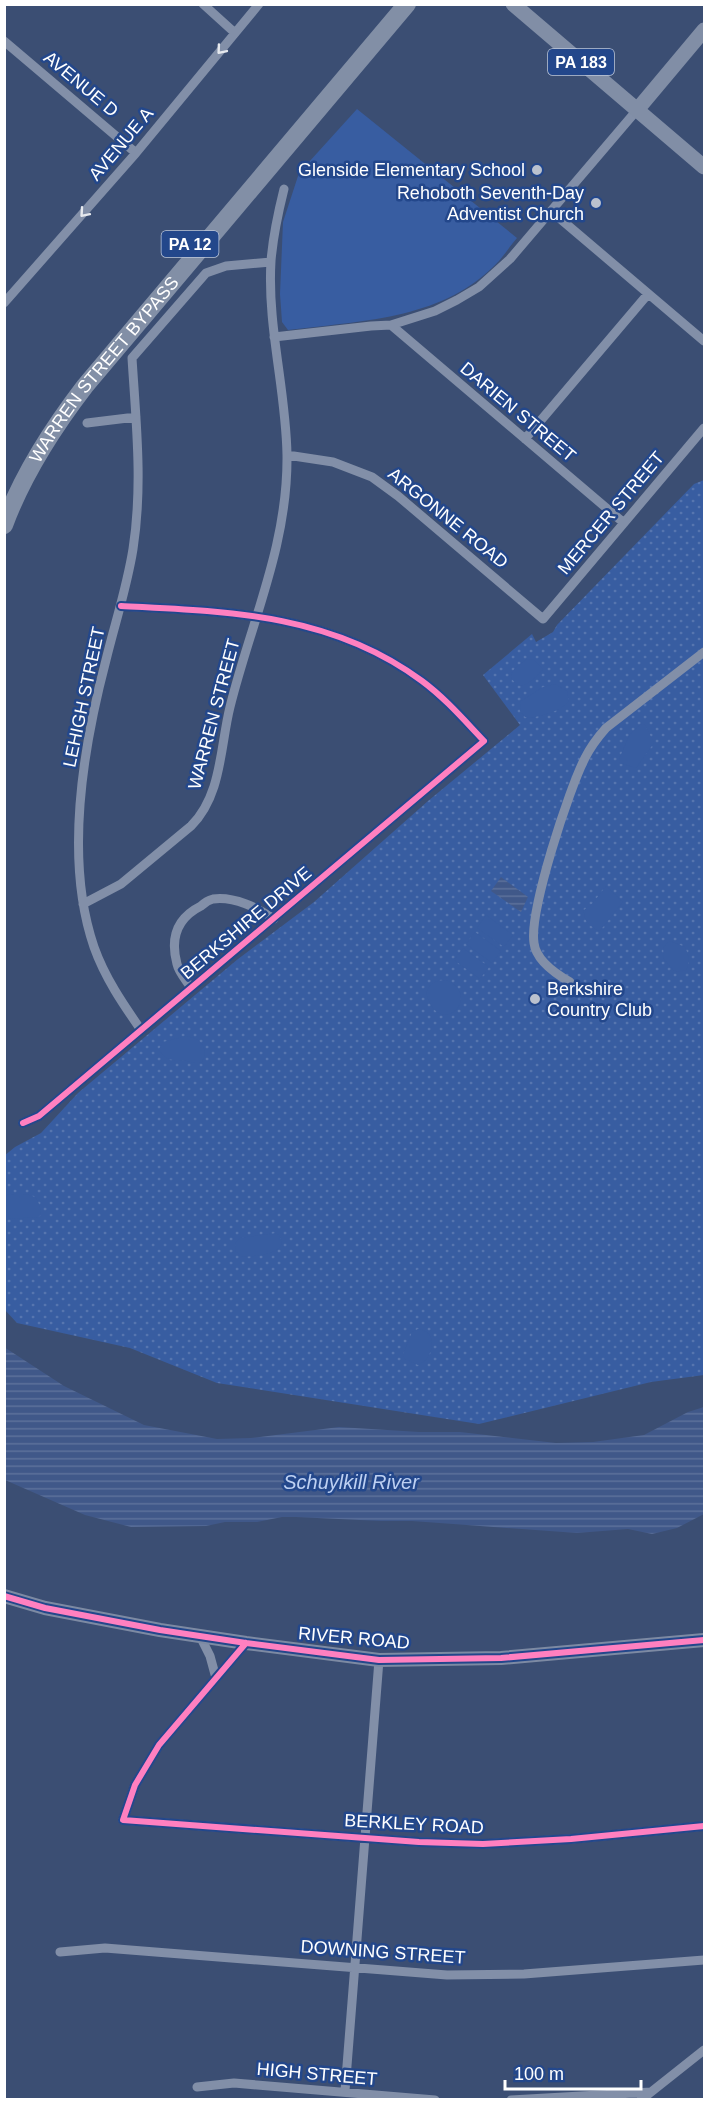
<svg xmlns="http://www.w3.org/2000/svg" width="709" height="2104" font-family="Arial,sans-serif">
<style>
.grass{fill:url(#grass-dots)}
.park{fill:#385da1}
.water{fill:url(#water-rules)}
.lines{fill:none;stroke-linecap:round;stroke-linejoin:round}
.street{stroke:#828fa8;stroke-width:9}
.secondary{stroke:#7d8aa3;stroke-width:14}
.primary{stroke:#818ea6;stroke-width:15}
.highway{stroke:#828fa6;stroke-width:18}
.cycleway-casing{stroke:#23478b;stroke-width:10}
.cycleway{stroke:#ff80c0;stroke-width:6}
.oneway{stroke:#e6e9ee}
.poi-dot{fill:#bac1ce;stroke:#23478b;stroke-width:2}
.labels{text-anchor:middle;stroke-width:5;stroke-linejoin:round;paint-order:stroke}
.shield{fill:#23478b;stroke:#bdc8dc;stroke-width:1.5}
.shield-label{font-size:16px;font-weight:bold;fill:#fff}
.street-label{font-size:18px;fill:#fff;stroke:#23478b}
.poi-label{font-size:18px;fill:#fff;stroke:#23478b;text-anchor:end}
.water-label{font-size:20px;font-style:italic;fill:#bdd0f2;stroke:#23478b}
</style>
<defs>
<pattern id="grass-dots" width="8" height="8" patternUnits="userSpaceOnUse" patternTransform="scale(1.5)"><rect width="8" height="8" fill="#385da1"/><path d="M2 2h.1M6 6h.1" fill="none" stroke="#5675af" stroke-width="1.8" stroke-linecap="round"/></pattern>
<pattern id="water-rules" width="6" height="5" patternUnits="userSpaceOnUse" patternTransform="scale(1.5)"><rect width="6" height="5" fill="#405889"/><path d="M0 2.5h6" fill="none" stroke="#5d719b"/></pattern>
</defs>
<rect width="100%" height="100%" fill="#3b4e73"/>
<!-- grass -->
<path class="grass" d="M704 480V1375L651 1382 479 1424 217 1383 130 1348 17 1323 5 1310 4 1156 15 1147 41 1133 78 1093 238 959 314 902 428 801 520 725 483 675 532 634 536 642 553 632 557 625 694 484Z"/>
<!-- park -->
<path class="park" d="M357 109 517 238C509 247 502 259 493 267 439 320 359 321 288 330L282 322 280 294 283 222 299 173Z
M527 659 534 660 543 669C539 675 528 685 521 686 501 676 516 667 527 659Z
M555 684 567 691 569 701C560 712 545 714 532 718L525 717 520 711 521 701 543 687Z
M641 724 645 725 654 743 636 768 620 763 619 759 630 734Z
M606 886 623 902C617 908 603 929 599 931 590 926 583 921 584 910L593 903Z
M486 915 513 935 504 947 477 928Z
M475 932 501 951 492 963 466 944Z
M670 941 685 947C689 956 690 961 686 970L679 972 673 970 664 959 663 947Z
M463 948 489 967 480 979 454 960Z
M446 980C484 996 439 1041 426 993 430 983 435 980 446 980Z
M186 1036C201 1038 209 1048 202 1062 195 1064 193 1062 187 1061 174 1059 166 1063 159 1049L163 1042Z
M10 1194C30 1195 39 1191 41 1215L38 1217 9 1219 5 1196Z
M277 1233C295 1254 255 1256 242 1257L236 1252 235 1243 240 1238Z
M418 1329C439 1331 434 1359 418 1365L405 1359 403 1355 412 1332Z"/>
<!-- water -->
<path class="water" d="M501 877 528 897 521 912 491 891Z
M4 1347 64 1386 144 1425 217 1439 251 1438 339 1427 419 1432H460L556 1443 593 1442 644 1435 688 1412 704 1407V1514L677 1528 652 1534 628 1529 577 1533 412 1521H381L296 1517H282L257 1522H225L206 1526 131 1527 85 1515 5 1480Z"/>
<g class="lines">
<!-- street -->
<path class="street" d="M203 4 235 33
M4 41 136 153
M551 211 704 341
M4 303 136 153 259 4
M391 325 624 523
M274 337 371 326 391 325 435 311 457 300 479 287 510 259 637 110
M87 423 136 417
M525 439 648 294
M287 455 333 462 372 477 398 496 543 619 704 428
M83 904 121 884 191 826C222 795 220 747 230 707 251 622 288 546 287 455 286 390 267 326 271 261 273 236 278 213 284 189
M570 982C556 974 536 961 534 943 529 911 569 789 585 758 591 746 598 737 606 728L704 652
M191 988C187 981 179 973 177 964 170 938 177 918 201 906 204 903 209 900 213 899 234 896 258 908 274 919
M141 1030C123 1004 105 978 94 947 64 860 83 747 106 660 115 623 127 587 133 549 143 485 136 422 132 358L206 273 226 266 271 262
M23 1123 39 1116 484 741C464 720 445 698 422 681 332 614 228 611 121 606
M200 1636 210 1656 216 1678
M246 1643 159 1745 135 1785 123 1820 419 1842 483 1844 571 1839 704 1826
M60 1952 105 1948 447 1975 524 1974 704 1960
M197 2087 234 2083 435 2100
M345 2091 379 1660
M511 2100 651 2092
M641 2100 704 2050"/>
<!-- secondary -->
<path class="secondary" d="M4 1596 45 1608 160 1630 246 1643 379 1660 501 1658 704 1640"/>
<!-- primary -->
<path class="primary" d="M513 4 704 167
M637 110 704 30"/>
<!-- highway -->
<path class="highway" id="s1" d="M4 525C23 474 52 429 85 386L407 4"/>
<!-- cycleway casing -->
<g class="cycleway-casing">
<path id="cycleway" d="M23 1123 39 1116 484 741C464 720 445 698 422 681 332 614 228 611 121 606
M4 1596 45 1608 160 1630 246 1643 379 1660 501 1658 704 1640
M246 1643 159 1745 135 1785 123 1820 419 1842 483 1844 571 1839 704 1826"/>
</g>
<!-- cycleway -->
<use href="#cycleway" class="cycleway"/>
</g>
<!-- one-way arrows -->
<defs><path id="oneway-chevron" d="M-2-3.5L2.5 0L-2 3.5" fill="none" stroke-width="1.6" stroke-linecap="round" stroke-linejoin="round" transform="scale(1.5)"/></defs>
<g class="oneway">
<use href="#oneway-chevron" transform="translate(221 50) rotate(130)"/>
<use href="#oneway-chevron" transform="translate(84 213) rotate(131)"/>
</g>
<!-- markers -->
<g class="poi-dot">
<circle cx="537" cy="170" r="6"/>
<circle cx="596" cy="203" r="6"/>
<circle cx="535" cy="999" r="6"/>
</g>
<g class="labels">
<!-- shield labels -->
<g class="shield">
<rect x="548" y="49" width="66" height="26" rx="4.5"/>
<rect x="161.5" y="231" width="57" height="26" rx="4.5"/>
</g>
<g class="shield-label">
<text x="581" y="68">PA 183</text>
<text x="190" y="250">PA 12</text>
</g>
<!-- street labels -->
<g class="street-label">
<text transform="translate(81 84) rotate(40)" y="6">AVENUE D</text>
<text transform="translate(121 144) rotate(-50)" y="6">AVENUE A</text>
<text dy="6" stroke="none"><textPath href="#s1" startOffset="186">WARREN STREET BYPASS</textPath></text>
<text transform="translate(518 412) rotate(40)" y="6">DARIEN STREET</text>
<text transform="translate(611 513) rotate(-50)" y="6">MERCER STREET</text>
<text transform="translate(448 518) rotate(39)" y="6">ARGONNE ROAD</text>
<text transform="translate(84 697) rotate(-78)" y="6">LEHIGH STREET</text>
<text transform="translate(214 714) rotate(-75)" y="6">WARREN STREET</text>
<text transform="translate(246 923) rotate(-40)" y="6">BERKSHIRE DRIVE</text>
<text transform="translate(354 1638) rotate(5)" y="6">RIVER ROAD</text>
<text transform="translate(414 1824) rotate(3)" y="6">BERKLEY ROAD</text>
<text transform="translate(383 1952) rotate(4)" y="6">DOWNING STREET</text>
<text transform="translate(317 2074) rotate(5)" y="6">HIGH STREET</text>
</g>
<!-- poi labels -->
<g class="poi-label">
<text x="525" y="176">Glenside Elementary School</text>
<text x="584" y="199">Rehoboth Seventh-Day<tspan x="584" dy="21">Adventist Church</tspan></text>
<text x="547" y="995" text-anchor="start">Berkshire<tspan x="547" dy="21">Country Club</tspan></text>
</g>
<!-- water labels -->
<g class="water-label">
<text x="351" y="1489">Schuylkill River</text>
</g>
</g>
<!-- border -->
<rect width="709" height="2104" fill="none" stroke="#ffffff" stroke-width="12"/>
<!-- scale -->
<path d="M505 2080v9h136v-9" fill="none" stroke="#ffffff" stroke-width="3"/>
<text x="514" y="2080" font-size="18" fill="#ffffff" stroke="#23478b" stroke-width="4.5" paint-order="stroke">100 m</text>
</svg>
